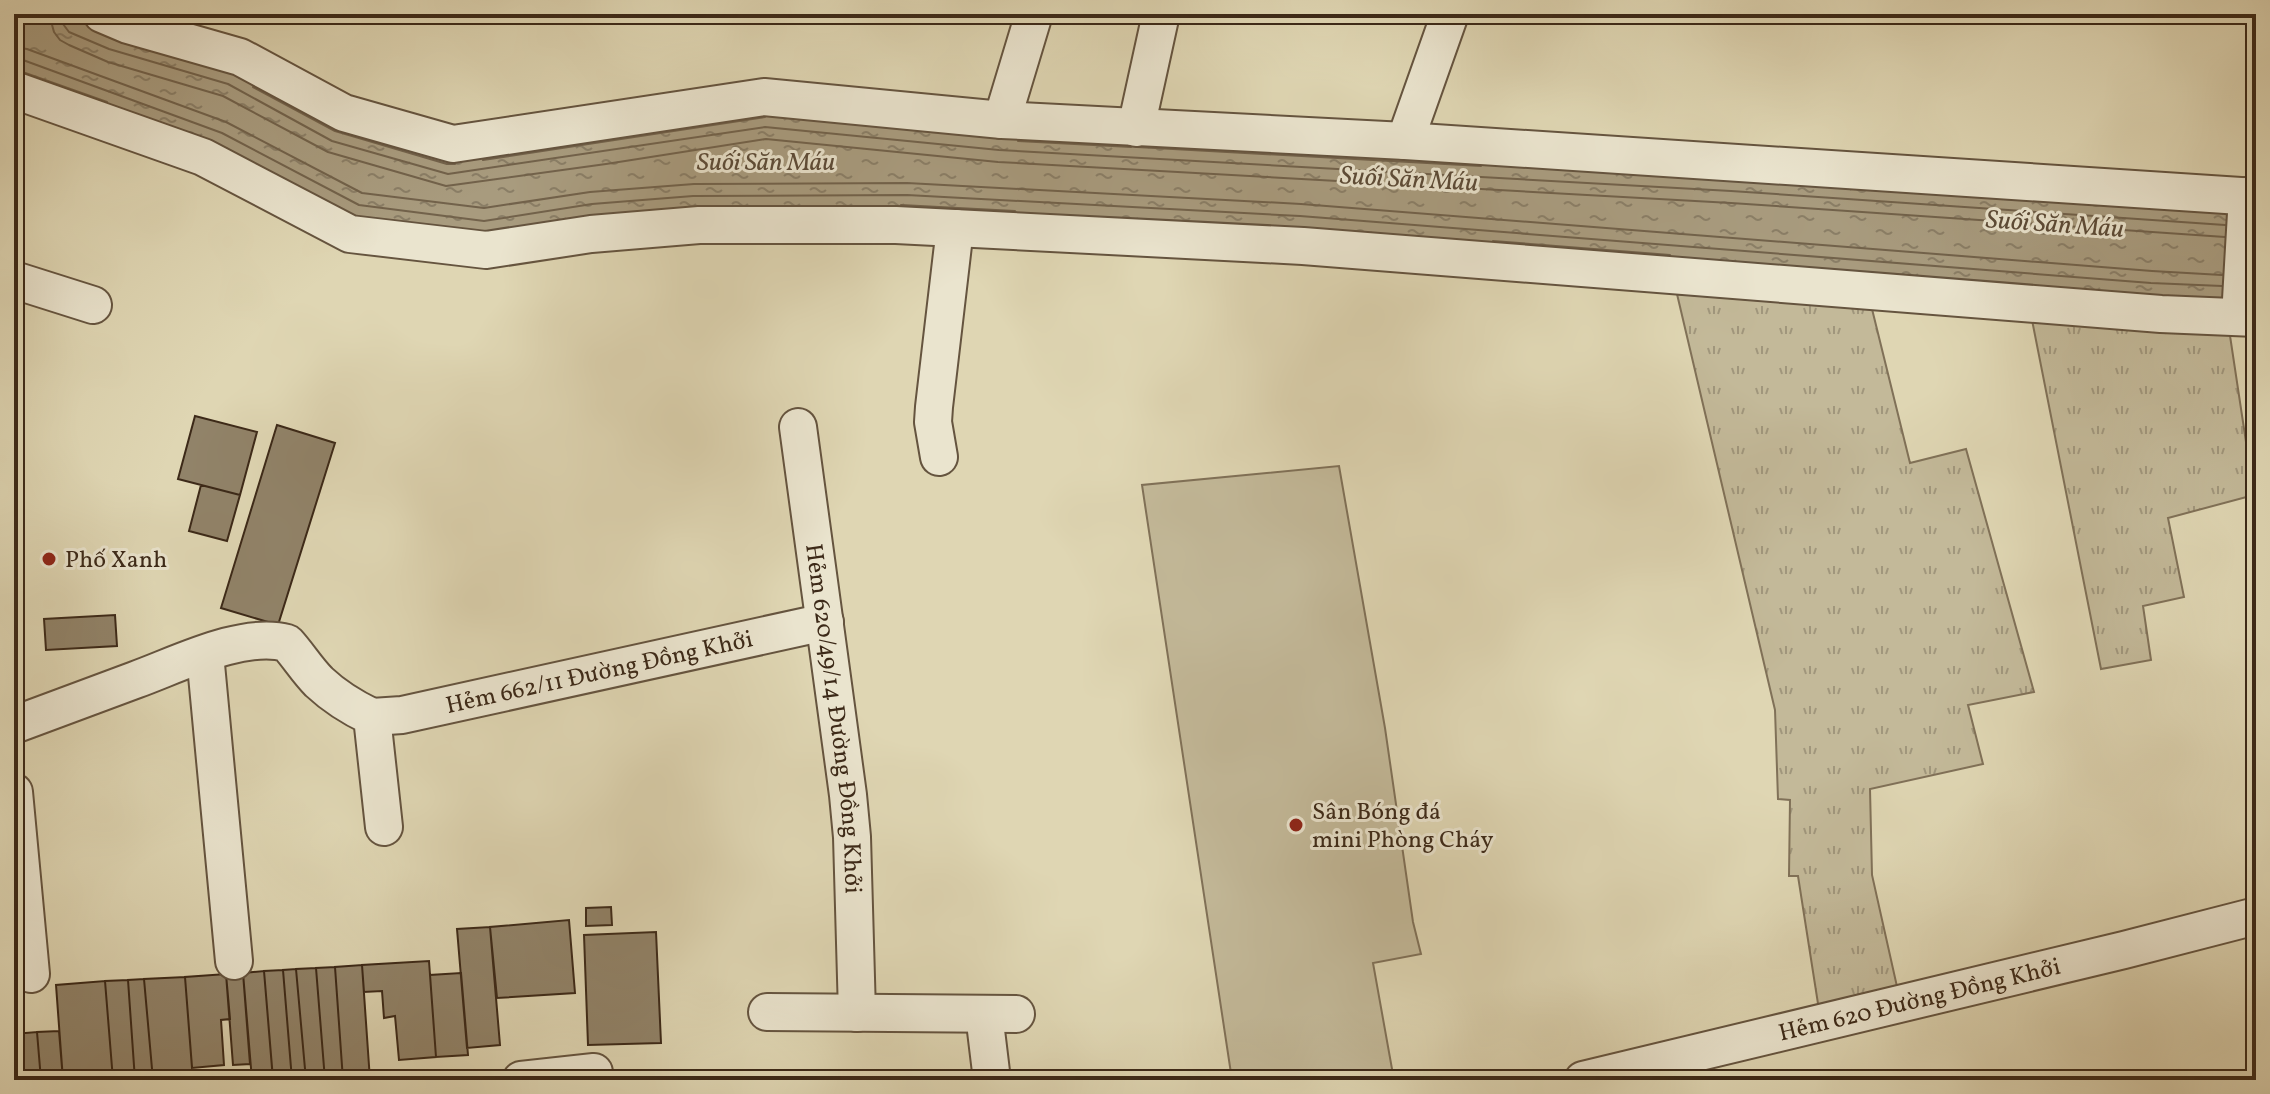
<svg xmlns="http://www.w3.org/2000/svg" width="2270" height="1094" font-family="Vollkorn,serif">
<style>
.grass{fill:url(#grass-tufts);stroke:#807158;stroke-width:2}
.garden{fill:#c3b999;stroke:#807158;stroke-width:2}
.water{fill:url(#water-ripples);stroke:#7d6d55;stroke-width:2}
.lines{fill:none;stroke-linecap:round;stroke-linejoin:round}
.shore{stroke:#72624b;stroke-width:2}
.building{fill:#918369;stroke:#3c2918;stroke-width:2}
.minor-casing{stroke:#65543f;stroke-width:40}
.minor{stroke:#eae4ce;stroke-width:36}
.poi-dot{fill:#8f2418;stroke:#eae4ce;stroke-width:3}
.labels{text-anchor:middle;stroke-width:6;stroke-linejoin:round;paint-order:stroke}
.poi-label{font-size:24px;fill:#3c2918;stroke:#eae4ce;text-anchor:start}
.street-label{font-size:24px;fill:#3c2918;stroke:#eae4ce}
.water-label{font-size:26px;font-style:italic;fill:#5c4b37;stroke:#eae4ce}
</style>
<defs>
<pattern id="grass-tufts" width="24" height="20" patternUnits="userSpaceOnUse" patternTransform="scale(2)"><rect width="24" height="20" fill="#c3b999"/><path d="M3 7l-1-3M5 7V3M7 7l1-3M15 17l-1-3M17 17v-4M19 17l1-3" fill="none" stroke="#a0967c"/></pattern>
<pattern id="water-ripples" width="26" height="14" patternUnits="userSpaceOnUse" patternTransform="scale(2)"><rect width="26" height="14" fill="#a89b7e"/><path d="M2 4q2-2 4 0t4 0M15 11q2-2 4 0t4 0" fill="none" stroke="#8a7e66"/></pattern>
</defs>
<rect width="100%" height="100%" fill="#dfd6b3"/>
<filter id="stains"><feTurbulence type="fractalNoise" baseFrequency=".0025" numOctaves="4"/><feColorMatrix values="0 0 0 0 .2 0 0 0 0 .09 0 0 0 0 .02 0 0 0 .5 -.17"/></filter>
<radialGradient id="worn" r=".72"><stop offset=".6" stop-color="#630" stop-opacity="0"/><stop offset="1" stop-color="#630" stop-opacity=".3"/></radialGradient>
<!-- grass -->
<path class="grass" d="M1677 294 1872 309 1910 463 1966 449 2034 692 1968 705 1983 764 1870 789 1872 875 1898 991 1819 1010 1798 876H1789L1790 800 1778 799 1775 710Z
M2032 320 2229 329 2254 495 2168 518 2184 597 2143 606 2151 660 2101 669Z"/>
<!-- garden -->
<path class="garden" d="M1339 466 1385 728 1413 922 1421 954 1373 963 1394 1080H1232L1142 485Z"/>
<!-- water -->
<path class="water" d="M14 14H71L116 33 235 68 450 156 765 109 2256 209V307L1299 234 485 239 353 222 14 76Z"/>
<g class="lines">
<!-- shore -->
<path class="shore" d="M49 14 54 32 60 40 69 45 108 62 223 96 328 152 446 186 606 164 766 139 998 162 1731 203 2225 237
M61 14 63 24 69 32 109 49 228 84 332 141 448 174 765 127 999 150 1731 191 2225 225
M14 47 27 49 226 122 362 193 484 208 590 192 694 184 907 183 1301 204 2152 271 2222 275
M14 59 23 60 222 133 359 205 484 221 592 204 693 196 907 195 1300 216 2151 283 2222 286
M14 69 107 102
M253 87 335 131 447 164H455
M1018 141 1131 147
M1137 147 1481 166
M483 160 765 117
M901 205 1015 211
M1493 241 1670 255"/>
</g>
<!-- building -->
<path class="building" d="M195 416 257 432 240 495 178 479Z
M277 425 335 443 278 625 221 608Z
M201 485 240 495 227 541 189 531Z
M115 615 117 646 46 650 44 619Z
M611 907 612 925 586 926V908Z
M569 920 575 993 497 998 490 927Z
M490 927 500 1045 467 1048 457 929Z
M656 932 661 1043 588 1045 584 935Z
M429 961 436 1057 399 1060 395 1016 384 1018 382 991 364 992 362 965Z
M362 965 370 1080H343L335 967Z
M335 967 343 1080H325L316 968Z
M316 968 325 1080H306L296 969Z
M296 969 306 1080H292L283 970Z
M283 970 292 1080H273L264 971Z
M264 971 273 1079 252 1080 243 973Z
M243 973 250 1064 233 1065 226 974Z
M461 973 468 1055 436 1057 430 975Z
M226 974 230 1019 221 1020 224 1065 192 1068 185 977Z
M185 977 193 1080H153L144 979Z
M144 979 153 1080H135L128 980Z
M128 980 135 1080H113L105 981Z
M105 981 113 1080H63L56 985Z
M59 1031 63 1080H41L37 1032Z
M37 1032 41 1080H17L14 1034Z
M710 1073V1080H664V1075Z"/>
<g class="lines">
<!-- minor casing -->
<g class="minor-casing">
<g id="minor">
<path d="M102 14 128 25 240 57 344 113 453 144 764 97 1002 120 1405 141 2256 197"/>
<path d="M14 90 203 157 350 234 486 250 591 234 699 225H896L1303 246 2161 314 2256 318"/>
<path d="M1002 120 1034 14"/>
<path d="M1136 128 1161 14"/>
<path d="M1405 141 1450 14"/>
<path d="M14 280 93 305"/>
<path d="M2240 317 2247 196"/>
<path id="s1" d="M798 427 848 795 852 837 857 1013"/>
<path d="M939 457 933 422 934 407 955 228"/>
<path d="M205 654 234 961"/>
<path id="s2" d="M372 717 402 715 825 622"/>
<path d="M14 725C54 710 94 695 135 680 177 665 242 631 287 643 298 655 307 670 319 682 335 697 353 708 372 717L384 827"/>
<path d="M14 792 31 974"/>
<path d="M767 1012 1016 1014"/>
<path d="M984 1014 992 1080"/>
<path d="M521 1080 594 1072"/>
<path id="s3" d="M1583 1080 2124 950 2256 916"/>
</g>
</g>
<!-- minor -->
<use href="#minor" class="minor"/>
</g>
<!-- markers -->
<g class="poi-dot">
<circle cx="49" cy="559" r="8"/>
<circle cx="1296" cy="825" r="8"/>
</g>
<g class="labels">
<!-- poi labels -->
<g class="poi-label">
<text x="65" y="567">Phố Xanh</text>
<text x="1312" y="819">Sân Bóng đá<tspan x="1312" dy="28">mini Phòng Cháy</tspan></text>
</g>
<!-- street labels -->
<g class="street-label">
<text dy="8" stroke="none"><textPath href="#s2" startOffset="232">Hẻm 662/11 Đường Đồng Khởi</textPath></text>
<text dy="8" stroke="none"><textPath href="#s1" startOffset="294">Hẻm 620/49/14 Đường Đồng Khởi</textPath></text>
<text dy="8" stroke="none"><textPath href="#s3" startOffset="346">Hẻm 620 Đường Đồng Khởi</textPath></text>
</g>
<!-- water labels -->
<g class="water-label">
<text x="766" y="170">Suối Săn Máu</text>
<text transform="translate(1409 178) rotate(3)" y="9">Suối Săn Máu</text>
<text transform="translate(2055 223) rotate(4)" y="9">Suối Săn Máu</text>
</g>
</g>
<!-- margin -->
<rect width="2270" height="1094" fill="none" stroke="#dfd6b3" stroke-width="48"/>
<rect x="16" y="16" width="2238" height="1062" fill="none" stroke="#3c2918" stroke-width="4"/>
<rect x="24" y="24" width="2222" height="1046" fill="none" stroke="#3c2918" stroke-width="2"/>
<rect width="100%" height="100%" filter="url(#stains)"/>
<rect width="100%" height="100%" fill="url(#worn)"/>
</svg>
